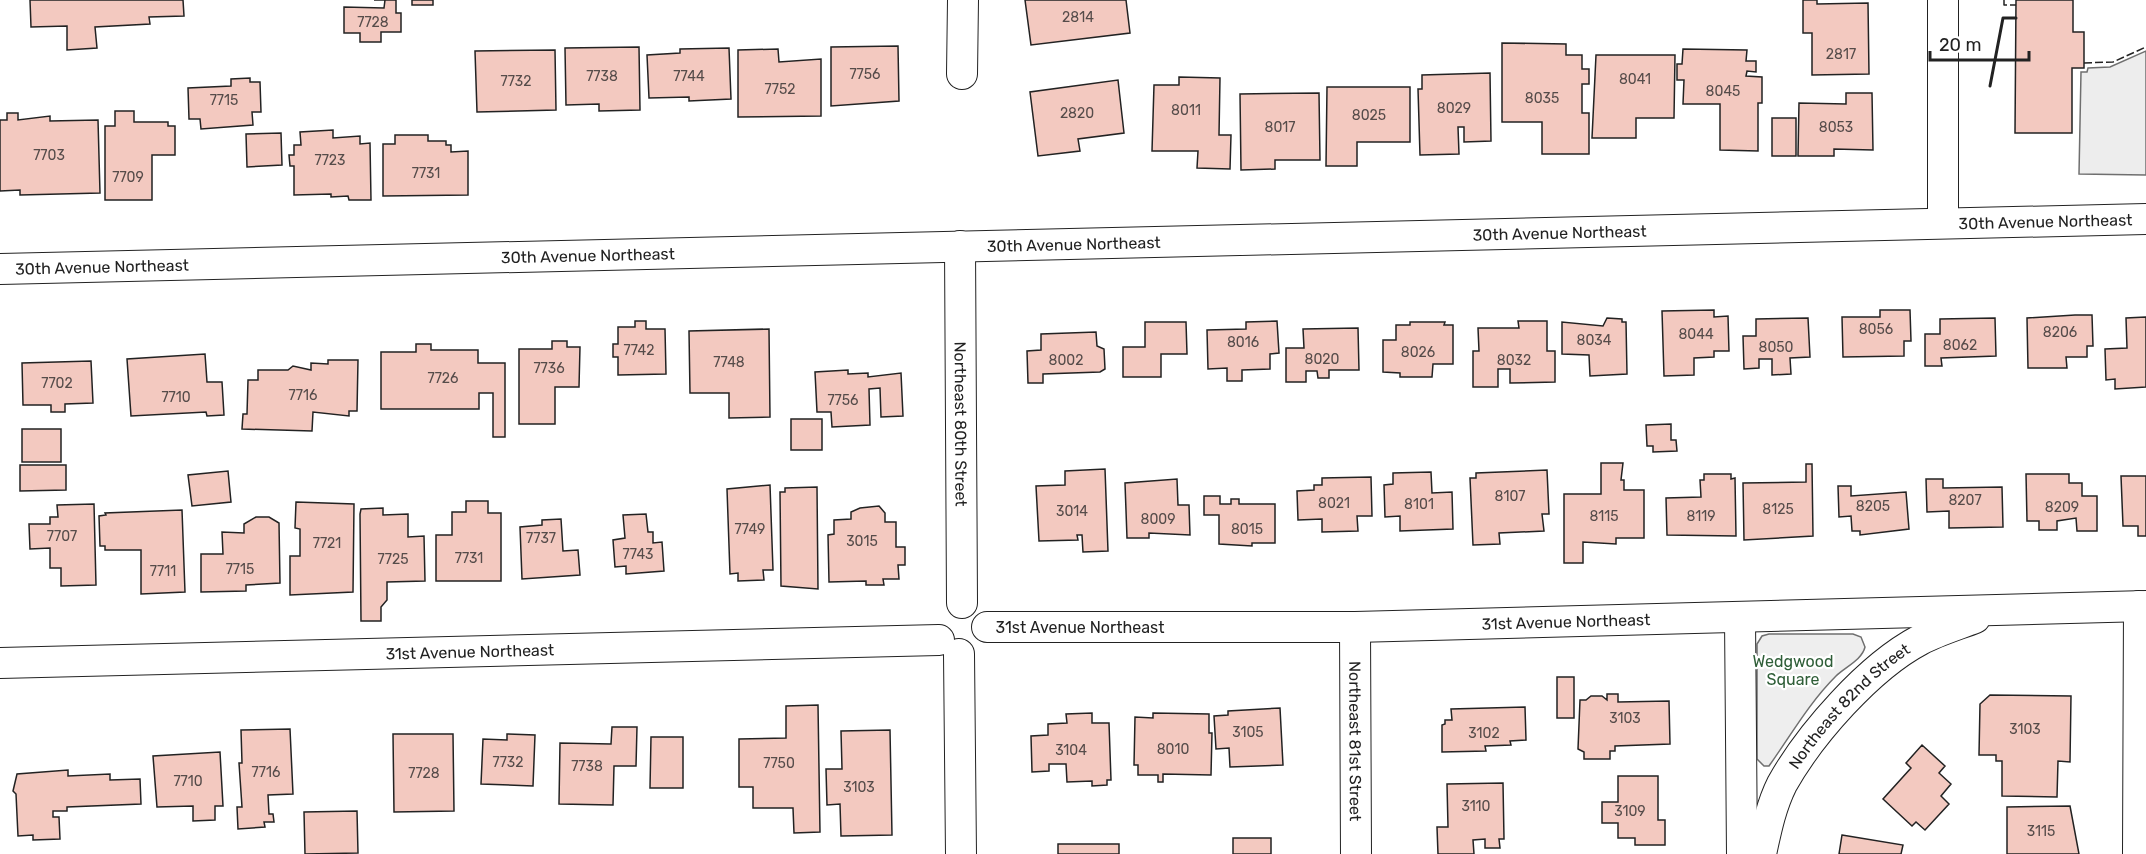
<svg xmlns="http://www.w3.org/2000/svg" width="2146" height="854" font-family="Rubik,sans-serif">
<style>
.green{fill:#eee;stroke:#6f6f6f;stroke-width:1.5}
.parking{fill:#ededed;stroke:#6f6f6f;stroke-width:1.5}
.building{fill:#f3c9c0;stroke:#222;stroke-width:1.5}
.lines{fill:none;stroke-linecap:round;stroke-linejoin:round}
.minor-casing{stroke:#222;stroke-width:32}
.minor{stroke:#fff;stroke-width:30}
.fence{stroke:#222;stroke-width:1.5;stroke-dasharray:8 3;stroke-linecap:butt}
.wall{stroke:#222;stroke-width:3}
.labels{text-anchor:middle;stroke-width:4.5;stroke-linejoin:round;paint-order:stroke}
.number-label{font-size:14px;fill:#564c4a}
.street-label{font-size:16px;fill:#222;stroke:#fff}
.park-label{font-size:16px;fill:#2f5e38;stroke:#fff}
</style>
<rect width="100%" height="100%" fill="#fff"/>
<!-- green -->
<path class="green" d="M1769 634H1853L1861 637 1865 647C1862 660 1845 667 1836 676 1809 703 1791 735 1769 766H1764L1757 759V644L1762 636Z"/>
<!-- parking -->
<path class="parking" d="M2146 51V175L2079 174 2081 72H2087L2088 68 2110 67Z"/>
<!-- building -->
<path class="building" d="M30 0H183L184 16 149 17 150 24 95 27 97 48 67 50V26L31 27Z
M374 0H396V13H401V32H381V42H360V33H344V7L384 8 385 0Z
M412 0H433V5H412Z
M1025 0H1126L1130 33 1031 45Z
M1803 0H1817V4L1868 3 1869 74 1812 75V33H1803Z
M2016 0H2073V32H2084V68H2072V133H2015Z
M1502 43 1566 44V55H1582V69H1589V84H1582V113H1589V154H1542V122H1502Z
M898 46 899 101 831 106V47Z
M639 47 640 110 599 111V104L566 105 565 48Z
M729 48 731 99 689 101V97L649 98 647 55 680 53V49Z
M778 49 779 62 821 59V116L738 117V50Z
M1683 49 1747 50 1746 61H1756V72L1747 71 1746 76 1762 77V103H1758V151L1720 150V104H1683L1684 80H1677V64H1682Z
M555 50 556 110 477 112 475 51Z
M1596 55H1675L1674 118H1636V138H1592Z
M1490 73 1491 141 1464 142V127H1458L1459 154 1420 155 1418 89H1422V75Z
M1179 77 1220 78 1219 135H1231L1230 169 1197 168 1198 151H1152L1154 85H1179Z
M250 78V82H260L261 112H252L253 125 201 129 200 119H189L188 88 231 86V79Z
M1118 80 1124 133 1078 139 1080 151 1038 156 1030 92Z
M1327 87H1410V142H1357V166H1326Z
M1319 93 1320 160H1275V169L1241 170 1240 94Z
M1846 93H1872L1873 150 1834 149V156H1798L1799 103 1846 104Z
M115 111H134V122H168V126H175V155H152V200H105V126H115Z
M7 113H18V120L50 116V121L98 120 100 193 20 195V190L0 191V120H7Z
M1772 118H1796V156H1772Z
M333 130V138L360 136V144L370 143 371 200H349L348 196 331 197V194L294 195V166H290L289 155H294V145H301L300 132Z
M281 133 282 165 247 167 246 134Z
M395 135H428V141H446V145H451V152L468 151V195L383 196V144H395Z
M1714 310V317L1728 316 1729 351H1714V357L1694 358V375L1664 376 1662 311Z
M1880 310H1910L1911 341H1904V356L1843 357 1842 317H1880Z
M2075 315H2092L2093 346H2087V357H2066L2067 368H2028L2027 318Z
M2146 317V387L2115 389V379L2106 380 2105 349 2127 348 2126 318Z
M1607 318 1622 319V322H1626L1627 374 1590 376 1589 355 1562 354V322L1603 326Z
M1808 318 1810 357 1790 358 1791 374 1772 375V359H1759V368L1744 369 1743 336H1756V319Z
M1995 318 1996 356 1941 358 1942 366H1925V334H1940V319Z
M635 321H646V329H665L666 374 618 375V357H613V344H618V327H635Z
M1277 321 1279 353 1270 354V369L1242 370V381H1227V368L1208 369 1207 330 1246 329V322Z
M1518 321H1547V351H1555V382L1510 383V369H1498V387H1473V351H1479L1478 328H1519Z
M1145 322H1186L1187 354H1161V377H1123V347H1145Z
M1410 322H1445L1444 325H1453V364H1433L1432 377H1400V373L1383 372V340H1396V325H1410Z
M1358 328 1359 370H1329V378H1318L1317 371H1306V382H1286V348H1304L1303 329Z
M769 329 770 417 729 418V393H690L689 331Z
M1096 332 1097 346 1104 349 1105 369 1100 372 1043 374V383H1028L1027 351 1041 350V334Z
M552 341H567V347H580L579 387H555V424H519V349H552Z
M416 344H431V350H478V363H505V437H493V393H479V409H381V352H416Z
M205 354 207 382H222L224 415 207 416 206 412 131 416 127 359Z
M328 360H358L357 411H349V416L313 412 312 431 242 429 243 414H247L248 380H258V370H288L293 366 311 370V363L328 364Z
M91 361 93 403 65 404V412H51V405H23L22 363Z
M848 370V374L868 373V377L901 373 903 416 881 417 880 388 869 389 870 425 832 427 831 412H817L815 372Z
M791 419H822V450H791Z
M1671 424V440H1676L1677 451 1653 452V446H1647L1646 425Z
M22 429H61V462H22Z
M1601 463H1623L1621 480H1624V490H1644V538H1616V544L1583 542V563H1564V494H1601Z
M1806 464H1812L1813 536 1744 540 1743 483 1806 482Z
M20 465H66V490L20 491Z
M1105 469 1108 551 1083 552 1082 535H1077L1078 540 1039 541 1036 486 1065 485V471Z
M1547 470 1549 514H1542L1544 531 1499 533 1500 544 1473 545 1470 478H1476V473Z
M228 471 231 502 192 506 188 475Z
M1431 472 1432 493 1452 492 1453 529 1400 531V516L1385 517 1384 485 1393 484V473Z
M1704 474H1731V479L1735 478 1736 536 1667 535 1666 498 1701 497 1700 480H1704Z
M2026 474H2069V483H2082V496H2097V531H2077L2076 518 2057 521V530H2039V521H2027Z
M2121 476H2146V536H2138V526H2123Z
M1371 477 1372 516H1357L1358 531 1322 532V519L1298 520 1297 491 1314 490V485H1322V478Z
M1177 479 1178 505H1189L1190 535 1149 533V538H1127L1125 483Z
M1926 479H1943V488L2002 487 2003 527 1949 528V511L1927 512Z
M770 485 773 570H763L764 580 738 581V573L730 574 727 489Z
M1838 486H1851V496L1906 492 1909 529 1860 535V531H1852L1851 516 1839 517Z
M817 487 818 589 781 586 780 492H785V488Z
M1204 496H1220V504H1231V499H1239V504H1275V543H1252V546L1219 544V515H1204Z
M466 501H488V513H501V581H436V535H452V512H466Z
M296 502 354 504 353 592 290 595V556H300V529L295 528Z
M94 504 96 585 61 586V568H50V548L30 549 29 524H50V517H58L57 505Z
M879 506 885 513V522H896V547H905V565H898L899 579H883L884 585H866V581L829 582 828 535 834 534V520L851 519V512L860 508Z
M383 508V515L408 514V537L424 536 425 581 387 582V600L381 607V621H361L360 514 361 509Z
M182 510 185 592 141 594V550H105V546H100L99 516 106 515 105 513Z
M646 514 648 532H653V543L662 542 664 571 626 574V566L615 567 613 540 625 538 623 515Z
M256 517H269L279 523 280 583 246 585V591L201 592V554H223L222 532 244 533V524Z
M561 519 563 551 578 550 580 575 522 579 520 527 542 525V520Z
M1557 677H1574V718H1557Z
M1607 694H1618V702L1669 701 1670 744 1615 746V751H1610V759H1584V752L1578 749 1580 700H1586L1591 696H1602L1607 700Z
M1990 695 2071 696 2070 762 2058 761 2057 797 2002 796V761H1996V755H1979L1980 704Z
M818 705 820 832 794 833 793 808H753V787H739V739L786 738V706Z
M1525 707 1526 740 1510 741 1511 745 1485 746 1486 751 1442 752V725L1445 724V720H1452L1451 709Z
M1280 708 1283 765 1230 767 1229 748 1216 749 1214 716 1228 715V711Z
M1092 713V723H1109L1111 780H1107V785L1092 786V781L1067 782 1066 764H1049V771L1032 772 1031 736 1048 735V724L1067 723 1066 714Z
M1153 713 1209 714V733H1212L1211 775 1163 774V782H1158V775H1138V765H1134L1135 717 1153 718Z
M612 727H637L636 766H614L613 805 559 804 560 743 611 744Z
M290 729 293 794 268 795 269 814H273L274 822H264L265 827 238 829 237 807H242L239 763H242L241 730Z
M890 730 892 835 841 836 840 804 827 805 826 769H842L841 731Z
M393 734H453L454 811 394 812Z
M507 734 535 735 533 786 481 784 483 739 507 740Z
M651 737H683V788H650Z
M1922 745 1945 766 1939 773 1951 784 1941 796 1949 804 1925 830 1916 822 1912 826 1883 799 1911 768 1906 763Z
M220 752 223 806H215V820L193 821V806L157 807 153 756Z
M68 770V776L110 774V780L140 779 141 804 67 807V811H53V817H59L60 839 33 840V835L18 836 16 794 13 791 17 774Z
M1618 776H1658V820H1665V845H1635V838H1618V823H1602V802H1618Z
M1503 783 1504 839H1499L1500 848H1485V839L1473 840 1474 854H1438L1437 827H1448L1447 784Z
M2070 806 2079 854H2007V807Z
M357 811 358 853 305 854 304 812Z
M1842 835 1903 845 1901 854H1839Z
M1233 838H1271V854H1233Z
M1058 844H1119V854H1058Z"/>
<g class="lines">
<!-- minor casing -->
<g class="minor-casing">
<g id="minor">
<path d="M1943 0V223"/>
<path d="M962 74 963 0"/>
<path id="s1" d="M960 246 962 603"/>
<path id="s2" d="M0 269 2146 219"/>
<path d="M1740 618 1742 854"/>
<path id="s3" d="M987 627H1355L2146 606"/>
<path id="s4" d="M1355 627 1356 854"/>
<path d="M959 654 961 854"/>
<path id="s5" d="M0 663 939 640"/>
<path id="s6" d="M1761 854C1766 831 1771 806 1782 784 1810 734 1869 667 1920 640 1937 631 1957 625 1975 618"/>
<path d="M2138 854 2139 606"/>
</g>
</g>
<!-- minor -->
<use href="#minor" class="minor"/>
<!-- fence -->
<path class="fence" d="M2004 0V5H2016
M2084 63 2113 62 2146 47"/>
<!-- wall -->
<path class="wall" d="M1990 86 2003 18H2016"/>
</g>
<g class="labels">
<!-- number labels -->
<g class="number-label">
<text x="1078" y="22">2814</text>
<text x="373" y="27">7728</text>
<text x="1841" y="59">2817</text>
<text x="865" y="79">7756</text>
<text x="602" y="81">7738</text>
<text x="689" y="81">7744</text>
<text x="1635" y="84">8041</text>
<text x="516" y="86">7732</text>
<text x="780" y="94">7752</text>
<text x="1723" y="96">8045</text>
<text x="1542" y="103">8035</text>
<text x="224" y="105">7715</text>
<text x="1454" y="113">8029</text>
<text x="1186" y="115">8011</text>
<text x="1077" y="118">2820</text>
<text x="1369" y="120">8025</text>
<text x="1280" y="132">8017</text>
<text x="1836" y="132">8053</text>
<text x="49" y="160">7703</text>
<text x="330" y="165">7723</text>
<text x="426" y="178">7731</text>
<text x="128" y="182">7709</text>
<text x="1876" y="334">8056</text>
<text x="2060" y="337">8206</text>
<text x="1696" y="339">8044</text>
<text x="1594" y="345">8034</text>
<text x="1243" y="347">8016</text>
<text x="1960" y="350">8062</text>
<text x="1776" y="352">8050</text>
<text x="639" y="355">7742</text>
<text x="1418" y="357">8026</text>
<text x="1322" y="364">8020</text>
<text x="1066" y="365">8002</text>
<text x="1514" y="365">8032</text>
<text x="729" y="367">7748</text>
<text x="549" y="373">7736</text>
<text x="443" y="383">7726</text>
<text x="57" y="388">7702</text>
<text x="303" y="400">7716</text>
<text x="176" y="402">7710</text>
<text x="843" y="405">7756</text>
<text x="1510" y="501">8107</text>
<text x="1965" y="505">8207</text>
<text x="1334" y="508">8021</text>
<text x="1419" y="509">8101</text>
<text x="1873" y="511">8205</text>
<text x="2062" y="512">8209</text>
<text x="1778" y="514">8125</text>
<text x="1072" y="516">3014</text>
<text x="1604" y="521">8115</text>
<text x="1701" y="521">8119</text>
<text x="1158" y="524">8009</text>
<text x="750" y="534">7749</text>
<text x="1247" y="534">8015</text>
<text x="62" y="541">7707</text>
<text x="541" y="543">7737</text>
<text x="862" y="546">3015</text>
<text x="327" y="548">7721</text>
<text x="638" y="559">7743</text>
<text x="469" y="563">7731</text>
<text x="393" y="564">7725</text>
<text x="240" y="574">7715</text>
<text x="163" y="576">7711</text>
<text x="1625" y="723">3103</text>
<text x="2025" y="734">3103</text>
<text x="1248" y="737">3105</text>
<text x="1484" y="738">3102</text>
<text x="1173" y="754">8010</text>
<text x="1071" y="755">3104</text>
<text x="508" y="767">7732</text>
<text x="779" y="768">7750</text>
<text x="587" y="771">7738</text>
<text x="266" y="777">7716</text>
<text x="424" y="778">7728</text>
<text x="188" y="786">7710</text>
<text x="859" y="792">3103</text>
<text x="1476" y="811">3110</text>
<text x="1630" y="816">3109</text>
<text x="2041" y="836">3115</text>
</g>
<!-- street labels -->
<g class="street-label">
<text dy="6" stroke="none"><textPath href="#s2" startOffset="2046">30th Avenue Northeast</textPath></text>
<text dy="6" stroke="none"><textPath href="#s2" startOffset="1560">30th Avenue Northeast</textPath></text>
<text dy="6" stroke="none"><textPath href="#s2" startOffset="1074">30th Avenue Northeast</textPath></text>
<text dy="6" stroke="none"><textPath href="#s2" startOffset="588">30th Avenue Northeast</textPath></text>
<text dy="6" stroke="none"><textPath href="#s2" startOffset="102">30th Avenue Northeast</textPath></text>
<text dy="6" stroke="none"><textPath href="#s1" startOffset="178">Northeast 80th Street</textPath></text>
<text dy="6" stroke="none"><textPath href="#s3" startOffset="579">31st Avenue Northeast</textPath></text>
<text dy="6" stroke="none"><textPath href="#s3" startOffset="93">31st Avenue Northeast</textPath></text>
<text dy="6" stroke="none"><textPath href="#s5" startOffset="470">31st Avenue Northeast</textPath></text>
<text dy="6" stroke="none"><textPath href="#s6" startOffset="177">Northeast 82nd Street</textPath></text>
<text dy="6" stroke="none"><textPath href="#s4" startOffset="114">Northeast 81st Street</textPath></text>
</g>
<!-- park labels -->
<g class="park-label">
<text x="1793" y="667">Wedgwood<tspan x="1793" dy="18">Square</tspan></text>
</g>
</g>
<!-- scale -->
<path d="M1930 51v9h99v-9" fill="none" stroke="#222222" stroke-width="3"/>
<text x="1939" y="51" font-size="18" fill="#222222" stroke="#ffffff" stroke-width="4.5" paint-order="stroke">20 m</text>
</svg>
